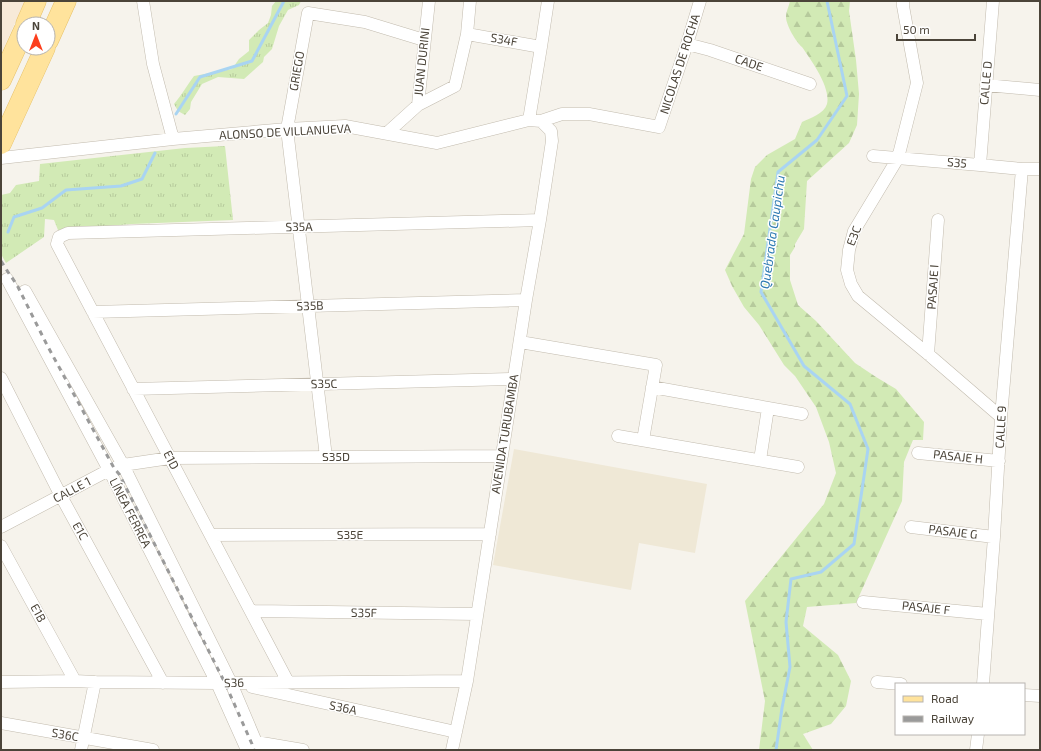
<svg xmlns="http://www.w3.org/2000/svg" width="1041" height="751" font-family="'Exo 2',sans-serif">
<style>
.commercial{fill:#f7ead8}
.education{fill:#efe8d6}
.grass{fill:url(#grass-tufts)}
.forest{fill:url(#forest-firs)}
.lines{fill:none;stroke-linecap:round;stroke-linejoin:round}
.stream{stroke:#a9d4f2;stroke-width:3}
.minor-casing{stroke:#c2bbae;stroke-width:13}
.primary-casing{stroke:#e6c16a;stroke-width:21}
.minor{stroke:#fff;stroke-width:12}
.primary{stroke:#ffe39c;stroke-width:20}
.rail{stroke:#9a9a9a;stroke-width:3;stroke-dasharray:5 5;stroke-linecap:butt}
.labels{text-anchor:middle;stroke-width:3;stroke-linejoin:round;paint-order:stroke}
.street-label{font-size:12px;fill:#4b4439;stroke:#fff}
.water-label{font-size:13px;font-style:italic;fill:#2e7ab2;stroke:#fff}
</style>
<defs>
<pattern id="grass-tufts" width="24" height="20" patternUnits="userSpaceOnUse"><rect width="24" height="20" fill="#d2eab5"/><path d="M3 7l-1-3M5 7V3M7 7l1-3M15 17l-1-3M17 17v-4M19 17l1-3" fill="none" stroke="#b6ca9c"/></pattern>
<pattern id="forest-firs" width="22" height="20" patternUnits="userSpaceOnUse"><rect width="22" height="20" fill="#d2eab5"/><path d="M5 1l3.5 6h-7zM16 11l3.5 6h-7z" fill="#b6ca9c"/></pattern>
</defs>
<rect width="100%" height="100%" fill="#f6f3ec"/>
<!-- commercial -->
<path class="commercial" d="M1 1H25L1 54Z"/>
<!-- education -->
<path class="education" d="M514 449 707 484 695 553 639 543 631 590 493 565Z"/>
<!-- grass -->
<path class="grass" d="M276 1H301L299 5 288 10 279 26 272 49 264 57 263 62 244 79 218 77 202 84 191 102 190 109 185 115 178 111 174 104C182 95 187 85 194 76L232 69 239 59 249 51V40L259 30 268 23 271 15 272 6Z
M225 146 233 220 132 224 58 230 54 220 45 219 44 237 6 263 1 254V195L10 193 16 185 39 181 40 164 185 148Z"/>
<!-- forest -->
<path class="forest" d="M790 1H850L849 11 856 60 859 94 857 125 849 143 807 181 804 229 795 244V247L790 255V280L798 305 816 321 855 363 876 377 896 389 924 422 923 440H913L904 462 902 501 856 603 807 607 803 626 838 655 851 681 846 706 831 724 803 734 813 750H759L765 701 745 601 824 504 836 473 829 442 816 407 795 376 784 365 759 325 744 307 732 286 725 270 744 234 751 179 755 167 767 155 795 139 802 122C810 118 824 114 827 104 831 87 811 60 802 47 796 42 786 25 786 17 786 12 789 6 790 1Z"/>
<g class="lines">
<!-- stream -->
<path class="stream" d="M176 114 200 77 252 61 284 1
M8 232 14 217 42 208 66 190 121 186 142 179 155 153
M776 750 782 708 790 667 786 622 791 579 821 572 854 544 868 449 850 404 804 366 761 292 778 172 817 140 847 96 827 1"/>
<!-- minor casing -->
<g class="minor-casing">
<path id="minor" d="M143 1 153 64 173 139
M903 1V6L917 83 898 158 854 231 849 250 847 270 851 284 858 296 928 354 1001 417
M467 34 541 47
M687 44 710 50 810 84
M986 85 1040 90
M418 105 455 86 467 34 470 1
M529 120 541 47 548 1
M387 133 418 105 429 1
M873 156 980 165 1022 169H1040
M1 158 173 139 287 129 345 126 437 143 529 120 541 121 562 114H589L659 127 687 44 700 1
M980 165 993 1
M7 279 109 470 217 683 247 750
M25 291 123 465 231 683 256 742 259 750
M93 312 526 300
M520 342 656 365 643 440
M928 354 938 220
M1 378 61 496 163 683
M652 387 802 414
M133 389 514 379
M618 436 798 467
M918 453 999 461
M326 457 287 129 308 13 365 22 424 40
M760 460 768 408
M1 527 109 470 123 465 170 458 502 456
M911 527 994 537
M211 535 490 534
M1 546 75 681
M863 602 988 614
M251 611 477 614
M1 682 75 681 95 682 217 683 467 681
M288 682 57 244 59 237 68 233 540 220
M877 682 901 684
M983 684 994 537 1001 417 1022 169
M252 687 456 732
M1024 695 1040 696
M1 723 153 750
M256 742 303 750
M81 750 95 682
M452 750 467 681 526 300 540 220 552 141 551 131 541 121
M976 750 978 734"/>
</g>
<!-- primary casing -->
<g class="primary-casing">
<path id="primary" d="M26 24 36 1
M48 41 66 1
M1 80 24 30
M1 144 45 48"/>
</g>
<!-- minor -->
<use href="#minor" class="minor"/>
<!-- primary -->
<use href="#primary" class="primary"/>
<!-- rail -->
<path class="rail" d="M1 261 8 272 17 285 47 345 114 468 119 474 225 683 252 744 254 750"/>
</g>
<g class="labels">
<!-- street labels -->
<g class="street-label">
<text transform="translate(504 40) rotate(10)" y="4">S34F</text>
<text transform="translate(422 62) rotate(-84)" y="4">JUAN DURINI</text>
<text transform="translate(749 63) rotate(19)" y="4">CADE</text>
<text transform="translate(680 64) rotate(-72)" y="4">NICOLAS DE ROCHA</text>
<text transform="translate(297 71) rotate(-80)" y="4">GRIEGO</text>
<text transform="translate(986 83) rotate(-85)" y="4">CALLE D</text>
<text transform="translate(285 132) rotate(-3)" y="4">ALONSO DE VILLANUEVA</text>
<text transform="translate(957 163) rotate(5)" y="4">S35</text>
<text transform="translate(299 227) rotate(-1)" y="4">S35A</text>
<text transform="translate(854 236) rotate(-69)" y="4">E3C</text>
<text transform="translate(933 287) rotate(-86)" y="4">PASAJE I</text>
<text transform="translate(310 306) rotate(-2)" y="4">S35B</text>
<text transform="translate(324 384) rotate(-1)" y="4">S35C</text>
<text transform="translate(1001 427) rotate(-87)" y="4">CALLE 9</text>
<text transform="translate(505 434) rotate(-81)" y="4">AVENIDA TURUBAMBA</text>
<text x="336" y="461">S35D</text>
<text transform="translate(958 457) rotate(6)" y="4">PASAJE H</text>
<text transform="translate(171 460) rotate(62)" y="4">E1D</text>
<text transform="translate(72 490) rotate(-28)" y="4">CALLE 1</text>
<text transform="translate(130 513) rotate(63)" y="4">LÍNEA FERREA</text>
<text transform="translate(80 531) rotate(61)" y="4">E1C</text>
<text transform="translate(953 532) rotate(7)" y="4">PASAJE G</text>
<text x="350" y="539">S35E</text>
<text transform="translate(926 608) rotate(6)" y="4">PASAJE F</text>
<text transform="translate(38 613) rotate(61)" y="4">E1B</text>
<text transform="translate(364 613) rotate(1)" y="4">S35F</text>
<text transform="translate(234 683) rotate(-1)" y="4">S36</text>
<text transform="translate(343 708) rotate(12)" y="4">S36A</text>
<text transform="translate(65 735) rotate(10)" y="4">S36C</text>
</g>
<!-- water labels -->
<g class="water-label">
<text transform="translate(772 232) rotate(-82)" y="5">Quebrada Caupichu</text>
</g>
</g>
<!-- border -->
<rect width="1041" height="751" fill="none" stroke="#4b4439" stroke-width="4"/>
<!-- legend -->
<rect x="895" y="683" width="130" height="52" fill="#ffffff" stroke="#b7b4b0"/>
<rect x="903" y="696" width="20" height="6" fill="#ffe39c" stroke="#b7b4b0"/>
<text x="931" y="703" font-size="12" fill="#4b4439">Road</text>
<rect x="903" y="716" width="20" height="6" fill="#9a9a9a" stroke="#b7b4b0"/>
<text x="931" y="723" font-size="12" fill="#4b4439">Railway</text>
<!-- north arrow -->
<g transform="translate(36 36)"><circle r="19" fill="#ffffff" stroke="#b7b4b0"/>
<path d="M0-3L7 15L0 10L-7 15Z" fill="#fc3f1d"/>
<text y="-6" font-size="11" font-weight="bold" text-anchor="middle" fill="#4b4439">N</text>
</g>
<!-- scale -->
<path d="M897 34v6h78v-6" fill="none" stroke="#4b4439" stroke-width="2"/>
<text x="903" y="34" font-size="12" fill="#4b4439" stroke="#ffffff" stroke-width="3" paint-order="stroke">50 m</text>
</svg>
